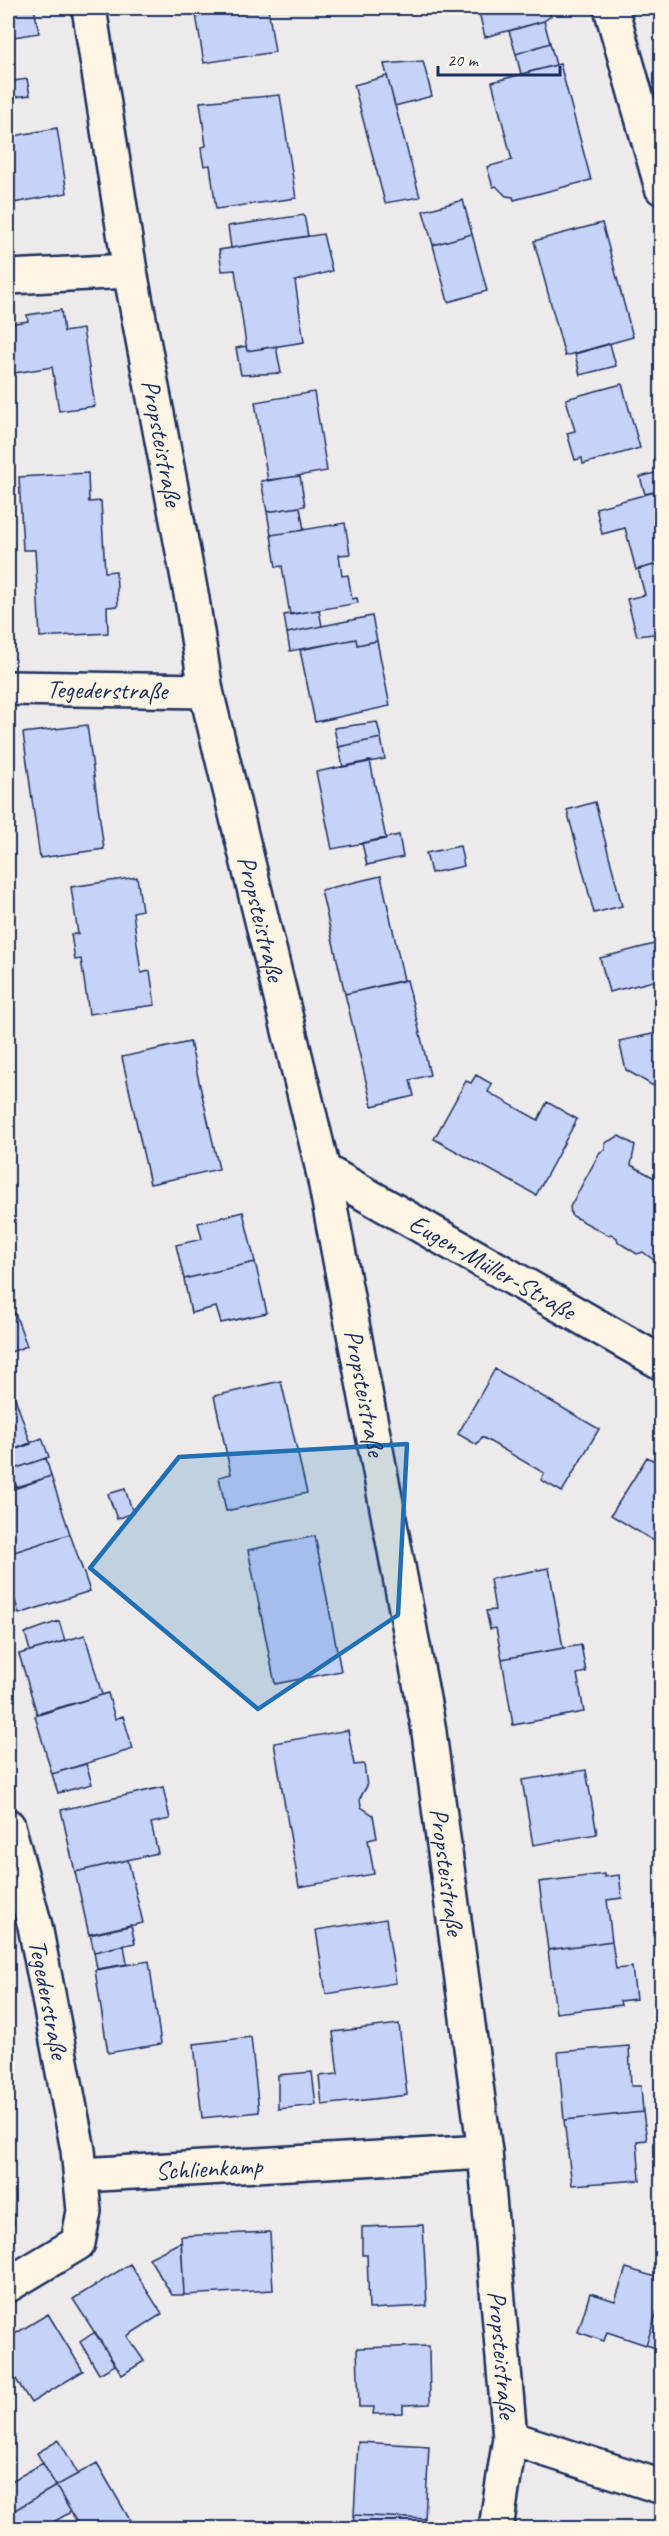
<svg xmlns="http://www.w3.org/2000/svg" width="669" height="2536" font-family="Caveat,sans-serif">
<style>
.building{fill:#c7d2f9;stroke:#1b2f5e;stroke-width:1.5}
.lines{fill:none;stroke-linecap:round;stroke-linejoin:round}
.minor-casing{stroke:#1b2f5e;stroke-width:38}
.minor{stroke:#fcf5e5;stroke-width:33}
.marked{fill:#1f6fb2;fill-opacity:0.2;stroke:#1f6fb2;stroke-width:4.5;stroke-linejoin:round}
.labels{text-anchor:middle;stroke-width:4.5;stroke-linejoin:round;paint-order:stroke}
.street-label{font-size:26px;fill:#1b2f5e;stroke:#fcf5e5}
</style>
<rect width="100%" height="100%" fill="#eceaeb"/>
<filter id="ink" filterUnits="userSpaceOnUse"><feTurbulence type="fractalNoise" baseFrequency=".0167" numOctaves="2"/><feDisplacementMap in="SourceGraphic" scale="12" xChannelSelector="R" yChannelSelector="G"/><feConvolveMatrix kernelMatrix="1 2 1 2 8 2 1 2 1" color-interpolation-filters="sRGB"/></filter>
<g filter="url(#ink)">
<!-- building -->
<path class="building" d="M8 8H34L39 33 14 37Z
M195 8H268L275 52 204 63Z
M478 8H548L551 16 544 21 485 37Z
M544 21 550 43 516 54 509 31Z
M550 43 556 65 521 74 516 54Z
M423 61 432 96 395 106 384 64Z
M560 64 591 180 514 200 513 197 506 196 496 186 493 187 487 167 512 160 492 82Z
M387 76 420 197 385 203 354 85Z
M27 79 30 95 8 98V82Z
M280 95 296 198 216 209 210 165 204 166 202 156 201 147 206 146 200 102Z
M57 128 67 193 8 204V137Z
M463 200 472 234 433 245 423 211Z
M304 215 308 236 231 248 228 226Z
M602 223 633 337 565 356 534 241Z
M323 234 332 271 295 281 304 342 247 351 235 270 222 271 219 250Z
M472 234 487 291 448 302 433 245Z
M61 310 64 332 83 329 95 406 59 411 52 367 8 374V324L28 321 27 315Z
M610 344 616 366 580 375 575 354Z
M246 346 247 351 276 346 281 373 241 375 236 348Z
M10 373 11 386H8V374Z
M622 384 640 448 583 464 582 458 575 460 567 433 575 431 566 399Z
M314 392 327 471 268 481 255 402Z
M662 471V490L645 494 640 477Z
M88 473 89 502 101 501 105 572 116 571 118 606 107 607 108 633 40 637 35 550H23L19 477Z
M300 476 305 506 267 512 261 481Z
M662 490V563L636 570 625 528 602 534 596 508Z
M300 507 304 530 271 535 267 512Z
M345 523 350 554 339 555 342 576 348 575 352 599 357 598 358 603 290 615 282 566 276 567 271 535Z
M662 563V633L637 636 627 599 645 595 638 569Z
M319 610 322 626 287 633 284 615Z
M372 616 377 641 357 645 356 639 290 651 287 633Z
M356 639 357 645 377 641 390 706 315 722 300 650Z
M377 722 381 738 338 747 334 728Z
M87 725 104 849 40 858 23 733Z
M381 738 385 759 343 767 339 747Z
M370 761 386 839 332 849 316 772Z
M595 802 622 906 594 913 567 810Z
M399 835 403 857 367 865 362 843Z
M460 846 464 866 431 873 426 853Z
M381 876 404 980 345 994 321 890Z
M137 877 142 910 133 912 137 943 141 973 150 971 155 1005 89 1014 81 959 75 960 71 934H78L71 887Z
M662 942V979L609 992 600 958Z
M407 980 430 1075 410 1080 414 1096 372 1106 345 994Z
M662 1032V1091L626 1070 619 1041Z
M190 1042 219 1169 150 1184 122 1057Z
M476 1075 492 1084 488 1092 538 1120 547 1102 577 1119 536 1195 434 1139 466 1081 471 1083Z
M619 1136 635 1145 631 1165 662 1182V1266L643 1252 637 1254 618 1242 617 1238 611 1234 608 1235 571 1215 570 1207 600 1152 605 1150V1143Z
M243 1212 255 1262 184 1279 176 1245 202 1239 198 1223Z
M255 1262 267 1313 221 1323 216 1307 191 1313 184 1279Z
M15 1313 27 1346 8 1353V1316Z
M495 1369 599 1429 562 1492 541 1480 544 1473 482 1437 477 1445 458 1434Z
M281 1381 307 1493 226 1511 219 1477 231 1474 214 1396Z
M11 1386 31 1444 8 1452V1387Z
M42 1438 49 1457 14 1469 8 1452Z
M647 1457 662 1465V1546L611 1515Z
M46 1458 51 1476 17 1488 11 1470Z
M51 1476 70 1534 8 1554V1490Z
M125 1489 133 1513 117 1519 108 1494Z
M70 1534 90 1591 19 1614 8 1577V1554Z
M315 1536 341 1671 275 1684 248 1550Z
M549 1568 563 1648 502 1659 496 1628 490 1629 486 1611 495 1610 490 1579Z
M59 1621 65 1641 30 1651 25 1633Z
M85 1635 102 1695 37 1714 19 1654Z
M581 1645 586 1672 577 1674 584 1712 513 1725 502 1659Z
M108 1693 115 1719 123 1716 133 1749 52 1774 35 1716Z
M348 1730 354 1765 364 1764 367 1786 360 1798 361 1807 373 1815 377 1838 368 1840 374 1874 299 1887 274 1743Z
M86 1764 92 1784 58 1793 52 1774Z
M586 1770 597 1834 533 1845 522 1780Z
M163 1787 170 1819 151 1823 158 1853 75 1872 61 1810Z
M128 1860 143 1923 89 1935 75 1872Z
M604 1874V1877L619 1875 622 1898 607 1900 612 1941 548 1950 539 1882Z
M386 1919 396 1983 326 1994 316 1930Z
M131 1925 135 1943 94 1952 90 1934Z
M612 1941 616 1969 632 1967 636 1999 620 2001 621 2005 556 2013 548 1950Z
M124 1945 127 1964 97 1969 94 1952Z
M149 1961 161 2044 108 2053 95 1970Z
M399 2024 407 2095 322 2105 319 2076 338 2074 333 2032Z
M251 2037 259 2112 202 2118 194 2044Z
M629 2046 631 2086H641L643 2112 564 2120 558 2052Z
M312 2072 316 2105 278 2109V2075Z
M643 2112 647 2140 637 2141 640 2180 572 2185 564 2120Z
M8 2173 14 2224 8 2225Z
M423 2225 427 2306 369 2309 367 2255H362V2227Z
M270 2232 273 2290 184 2295 181 2236Z
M181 2242 184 2295H172L149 2258Z
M130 2264 162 2314 127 2336 144 2361 122 2375 73 2299Z
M626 2268 662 2279V2297L646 2345 607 2332 604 2341 578 2332 590 2293 615 2301Z
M662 2297V2350L646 2345Z
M48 2314 83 2371 31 2403 9 2368 8 2369V2338Z
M95 2332 115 2365 99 2374 80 2342Z
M429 2346 430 2404 403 2405V2413L373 2414 374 2407H359L357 2348Z
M59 2440 78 2474 56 2486 37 2453Z
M358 2442 429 2446 425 2519 354 2515Z
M43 2463 56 2486 8 2514V2483Z
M97 2463 134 2527 130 2528H80L56 2486Z
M56 2486 71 2512 43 2528H8V2514Z
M354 2515 425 2519 424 2528H353Z"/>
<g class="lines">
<!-- minor casing -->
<g class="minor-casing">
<g id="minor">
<path id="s1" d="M89 8 130 271 192 599 206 691 323 1170 428 1725 485 2152 510 2438 496 2528"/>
<path d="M611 8 662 188"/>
<path d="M8 277 130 271"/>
<path id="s2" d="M8 688 206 691"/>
<path id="s3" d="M323 1170 662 1363"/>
<path id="s4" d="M8 1826 35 1926 78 2150 84 2211 78 2243 8 2285"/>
<path id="s5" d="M81 2175 485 2152"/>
<path d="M510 2438 662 2487"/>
</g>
</g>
<!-- minor -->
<use href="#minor" class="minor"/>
</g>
</g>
<!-- marked area -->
<path class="marked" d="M407 1444 398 1615 258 1709 90 1568 179 1457Z"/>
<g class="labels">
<!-- street labels -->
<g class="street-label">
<text dy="9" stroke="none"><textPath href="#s1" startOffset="441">Propsteistraße</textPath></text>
<text dy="9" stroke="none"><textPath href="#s2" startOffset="99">Tegederstraße</textPath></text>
<text dy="9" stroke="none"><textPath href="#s1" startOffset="927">Propsteistraße</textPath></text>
<text dy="9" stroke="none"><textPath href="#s3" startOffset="195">Eugen-Müller-Straße</textPath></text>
<text dy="9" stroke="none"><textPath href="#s1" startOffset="1413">Propsteistraße</textPath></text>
<text dy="9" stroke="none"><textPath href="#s1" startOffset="1899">Propsteistraße</textPath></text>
<text dy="9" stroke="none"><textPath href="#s4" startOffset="178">Tegederstraße</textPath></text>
<text dy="9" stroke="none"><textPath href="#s5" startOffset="128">Schlienkamp</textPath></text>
<text dy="9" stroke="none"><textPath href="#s1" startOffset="2385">Propsteistraße</textPath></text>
</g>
</g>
<!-- margin -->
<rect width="669" height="2536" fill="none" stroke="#fcf5e5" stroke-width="30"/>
<rect x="15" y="15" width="639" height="2506" fill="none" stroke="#1b2f5e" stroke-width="2" filter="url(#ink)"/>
<!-- scale -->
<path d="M438 66v9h122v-9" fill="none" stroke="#1b2f5e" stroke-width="3"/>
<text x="447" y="66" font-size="18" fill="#1b2f5e" stroke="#fcf5e5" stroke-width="4.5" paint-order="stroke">20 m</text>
</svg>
